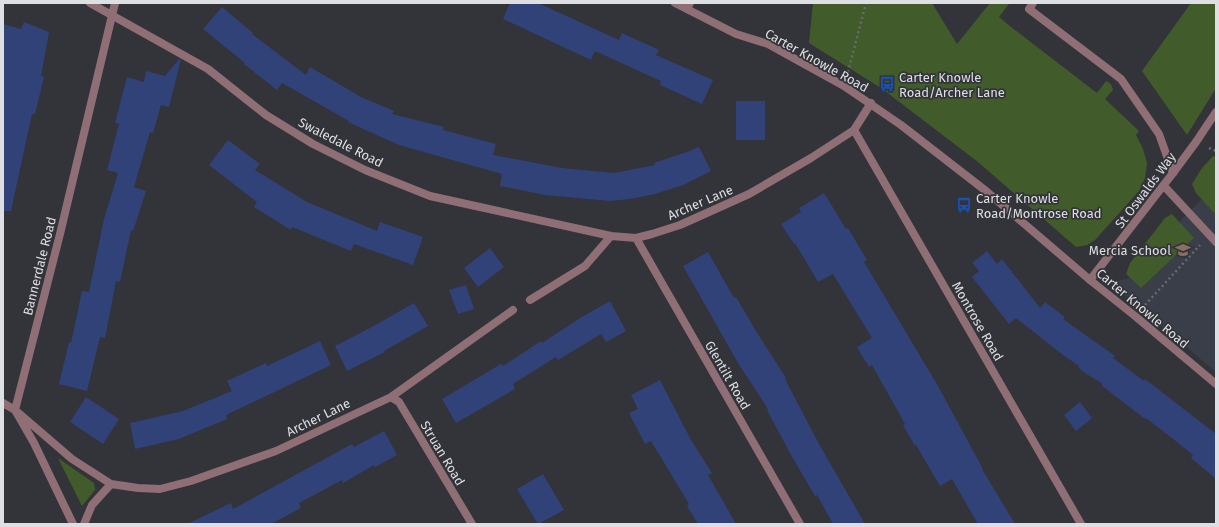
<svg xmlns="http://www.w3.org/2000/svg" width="1219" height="527" font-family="'Fira Sans',sans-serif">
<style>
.built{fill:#3a3e49}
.green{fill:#425b2b}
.building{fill:#314278}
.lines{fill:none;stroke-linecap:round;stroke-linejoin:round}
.path{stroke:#686a6f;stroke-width:2.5;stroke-dasharray:2 3;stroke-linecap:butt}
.service{stroke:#8f6e76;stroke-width:8}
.minor{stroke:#8f6e76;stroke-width:8}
.tertiary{stroke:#8f6e76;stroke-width:8}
.labels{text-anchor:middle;stroke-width:3.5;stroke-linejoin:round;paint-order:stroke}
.street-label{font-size:13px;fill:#dedfe3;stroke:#323439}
.poi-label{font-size:13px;fill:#dedfe3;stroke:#323439;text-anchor:start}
</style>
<rect width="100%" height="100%" fill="#323439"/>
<!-- built -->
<path class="built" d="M1216 164V372L1110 283 1129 278 1179 222 1205 196Z"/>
<!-- green -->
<path class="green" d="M813 3H932L957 44 990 3H1008L1009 4 999 17 1011 27 1097 93 1106 81 1111 84 1113 90 1105 99 1139 131 1136 135 1143 149 1147 163 1145 178 1139 191 1095 240 1087 245 1076 247 978 162 881 88 809 43Z
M1191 3H1216V88L1187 135 1142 71Z
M1213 156 1216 157V215L1196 193 1192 184 1202 168Z
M1172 214 1194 238 1141 288 1126 274 1130 263 1165 218Z
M58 458 94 483 95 490 82 506Z"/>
<!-- building -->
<path class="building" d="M510 3H538L619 40 622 33 659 50 656 55 713 80 702 104 660 85 661 81 595 51 591 60 503 19Z
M222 7 253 33 252 34 306 75 310 67 361 97 394 111 392 114 444 127 443 130 496 144 493 155 562 168 614 173 655 165 654 163 687 152 699 147 711 171 683 185 655 194 630 199 610 201 545 195 500 186 502 174 399 145 348 122 349 121 282 83 277 90 244 64 245 63 203 29Z
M24 22 49 32 41 76 44 77 35 114H32L11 211H3V24L21 29Z
M179 59 181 60 169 107 161 105 153 133 150 132 134 187 146 191 133 231 131 230 120 282 116 281 105 338 100 337 87 391 59 384 69 342 71 343 82 291 89 292 104 219 118 173 107 170 119 124 115 123 127 77 144 82 146 71 165 76Z
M736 101H765V140H736Z
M228 140 260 164 255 170 307 202 377 231 380 222 423 237 413 265 354 244 351 251 292 227 291 230 254 207 257 202 209 165Z
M824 193 846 229 848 228 867 260 864 262 938 386 983 469H982L1015 524H978L952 479 940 486 916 445 915 446 903 425 905 424 872 365 869 367 857 347 872 338 833 274 818 282 795 243 794 244 781 224 801 212 799 208Z
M490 248 504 267 478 287 464 268Z
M987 251 997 264 1002 259 1040 308 1045 302 1065 317 1063 319 1115 356 1113 358 1144 381 1145 379 1216 434V479L1191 458 1193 455 1177 442 1146 418 1145 419 1101 385 1103 384 1085 373 1078 367 1079 366 1063 355 1016 318 1009 324 972 277 979 271 972 263Z
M708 252 734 298 736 297 756 331 786 378 785 379 819 444 865 524H833L817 495 815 496 791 455 767 410 768 409 738 363 683 266Z
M466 285 474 309 458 314 449 290Z
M610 301 626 331 606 342 601 334 558 360 556 357 513 384 515 389 456 423 442 399 501 364 503 366 541 341 542 343 580 318Z
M414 303 428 326 384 351 385 352 347 371 335 346 370 328Z
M320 341 331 365 226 415 227 419 179 439 135 449 130 423 183 411 232 391 227 381 266 363 267 366Z
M660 380 691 440 712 473 708 475 736 524H698L687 506 689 504 651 441 645 444 629 413 638 409 631 395Z
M86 397 119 419 103 444 70 422Z
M1080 402 1092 418 1076 431 1064 415Z
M384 431 397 455 375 467 374 465 343 483 342 480 299 503 301 508 271 524H187L231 503 233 509 352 444 354 447Z
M543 474 564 510 538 524 517 489Z"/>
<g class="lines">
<!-- path -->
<path class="path" d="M848 72 866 3
M1209 148 1216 151
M1145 305 1200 245"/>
<!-- service -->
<path class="service" d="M1033 3 1029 9 1121 79 1159 134 1173 173
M1164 186 1216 242"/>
<!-- minor -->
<path class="minor" d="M90 3 208 69 266 115 313 144 365 170 430 196 611 236 636 238 652 234 680 225 749 194 811 158 854 130 871 103
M687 9 690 3
M854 130 1081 524
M636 238 800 524
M1090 280 1173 173 1196 142 1216 112
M530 300 585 266 611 236
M391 397 399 402 472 524
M3 403 15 410 72 459 111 484 138 488 160 489 191 481 276 451 391 397 513 310
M73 524 34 443 15 410 60 234 115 3
M84 524 92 505 111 484"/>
<!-- tertiary -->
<path class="tertiary" d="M675 3 736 34 768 44 844 86 901 125 986 191 1090 280 1135 316 1216 384"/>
</g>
<!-- icons -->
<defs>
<g id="bus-bare" transform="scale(1.2)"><path d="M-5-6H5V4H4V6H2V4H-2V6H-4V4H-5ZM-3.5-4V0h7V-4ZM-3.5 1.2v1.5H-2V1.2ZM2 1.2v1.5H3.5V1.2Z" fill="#1a4fb4" stroke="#323439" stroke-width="2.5" paint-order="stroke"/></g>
<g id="school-bare" transform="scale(1.2)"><path d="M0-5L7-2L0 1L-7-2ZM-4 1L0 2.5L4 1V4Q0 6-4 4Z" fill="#8d6e63" stroke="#323439" stroke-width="2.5" paint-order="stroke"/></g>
</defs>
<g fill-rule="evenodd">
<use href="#bus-bare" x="887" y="84"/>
<use href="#bus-bare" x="964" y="205"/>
<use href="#school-bare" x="1183" y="250"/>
</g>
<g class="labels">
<!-- street labels -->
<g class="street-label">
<text transform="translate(817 60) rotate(29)" y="5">Carter Knowle Road</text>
<text transform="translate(341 142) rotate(27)" y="5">Swaledale Road</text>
<text transform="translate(1145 190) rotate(-53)" y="5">St Oswalds Way</text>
<text transform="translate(700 202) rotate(-23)" y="5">Archer Lane</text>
<text transform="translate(39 266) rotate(-76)" y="5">Bannerdale Road</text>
<text transform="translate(1143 308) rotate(40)" y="5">Carter Knowle Road</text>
<text transform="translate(978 321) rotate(60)" y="5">Montrose Road</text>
<text transform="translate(728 375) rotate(60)" y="5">Glentilt Road</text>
<text transform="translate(318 417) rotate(-26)" y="5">Archer Lane</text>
<text transform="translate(443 453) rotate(59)" y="5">Struan Road</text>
</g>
<!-- poi labels -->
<g class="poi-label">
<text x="899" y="82">Carter Knowle<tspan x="899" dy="15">Road/Archer Lane</tspan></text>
<text x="976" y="203">Carter Knowle<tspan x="976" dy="15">Road/Montrose Road</tspan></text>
<text x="1171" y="255" text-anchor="end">Mercia School</text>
</g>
</g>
<!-- border -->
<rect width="1219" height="527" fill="none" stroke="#dedfe3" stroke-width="8"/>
</svg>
